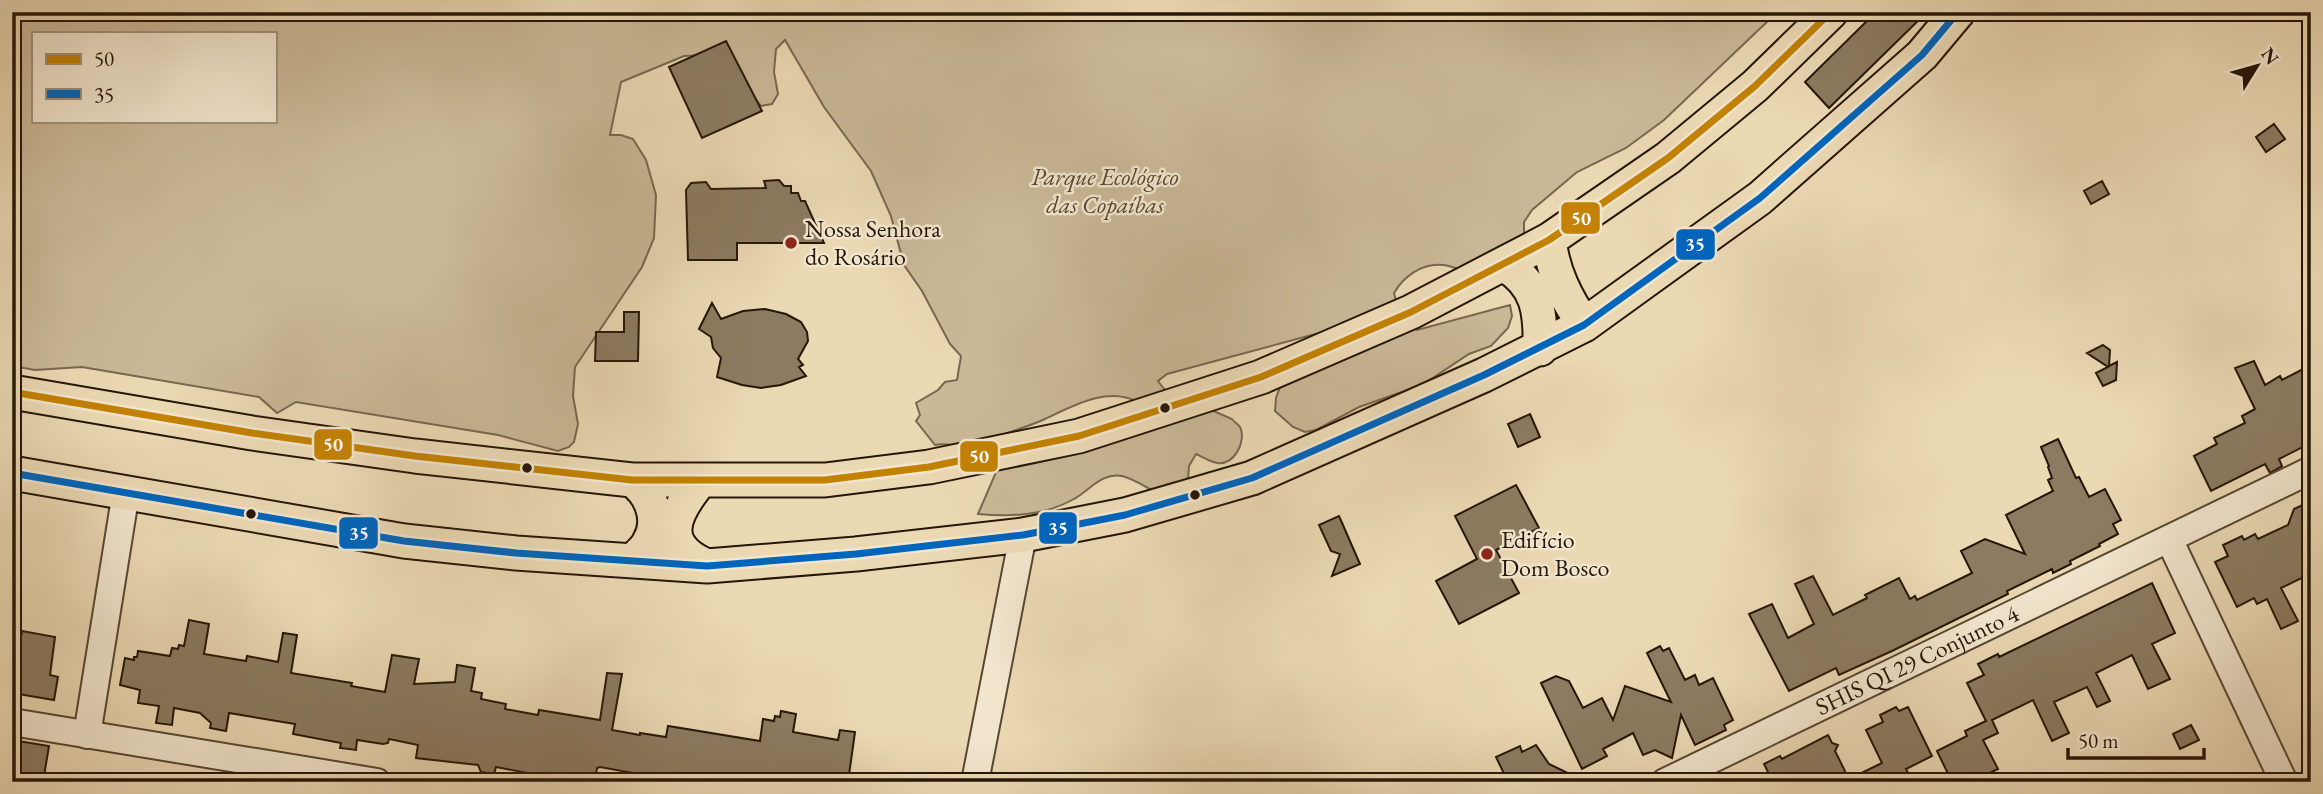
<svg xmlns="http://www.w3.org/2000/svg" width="2323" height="794" font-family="'EB Garamond',serif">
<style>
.green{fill:#cab897;stroke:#78674f;stroke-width:2;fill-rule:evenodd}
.building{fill:#8c7b61;stroke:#261607;stroke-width:2}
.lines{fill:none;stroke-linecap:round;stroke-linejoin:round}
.minor-casing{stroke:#574732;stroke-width:30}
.major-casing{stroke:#261607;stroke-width:37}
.minor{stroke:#f2e6ce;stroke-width:26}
.major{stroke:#ebd9b4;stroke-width:33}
.bus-1-casing{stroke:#f2e6ce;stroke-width:12}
.bus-2-casing{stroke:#f2e6ce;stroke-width:12}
.bus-1{stroke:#c38202;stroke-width:7}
.bus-2{stroke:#0065bd;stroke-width:7}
.poi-dot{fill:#8f2418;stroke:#f2e6ce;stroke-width:2.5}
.bus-dot{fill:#261607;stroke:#f2e6ce;stroke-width:2.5}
.labels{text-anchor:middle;stroke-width:5;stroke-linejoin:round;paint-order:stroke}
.park-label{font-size:24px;font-style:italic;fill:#574732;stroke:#f2e6ce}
.poi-label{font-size:24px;fill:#261607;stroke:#f2e6ce;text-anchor:start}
.street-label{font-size:24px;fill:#261607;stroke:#f2e6ce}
.line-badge{stroke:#f2e6ce;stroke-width:2.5}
.badge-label{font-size:19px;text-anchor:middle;font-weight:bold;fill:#fff}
</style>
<rect width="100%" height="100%" fill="#ebd9b4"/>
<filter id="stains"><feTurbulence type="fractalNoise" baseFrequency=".00286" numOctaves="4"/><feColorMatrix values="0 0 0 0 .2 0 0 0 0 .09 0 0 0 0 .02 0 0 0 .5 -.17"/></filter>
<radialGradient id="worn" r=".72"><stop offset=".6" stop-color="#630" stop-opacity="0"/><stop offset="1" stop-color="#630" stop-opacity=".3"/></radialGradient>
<!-- green -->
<path class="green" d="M12 12H1771L1770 19 1664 120 1626 148 1577 172 1532 210 1524 222V234L1512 258C1499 262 1483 269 1470 270 1461 271 1452 266 1443 265 1422 263 1404 276 1394 293 1398 309 1401 323 1417 330L1510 305 1512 316 1508 328 1491 346 1469 354 1422 385 1359 407 1316 430 1305 432 1293 427 1275 411 1276 398 1284 376 1334 329 1167 374 1158 381 1165 390 1232 419C1234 422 1238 424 1240 427 1247 441 1234 466 1217 463 1210 462 1203 457 1196 454L1189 466 1188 480 1162 495C1150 490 1133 478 1122 476 1102 472 1089 491 1074 499 1044 516 1010 517 978 514L1003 456 1138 402C1107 386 1073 406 1045 419 1028 427 1010 431 993 439 979 438 976 443 965 445 955 446 946 443 935 445L916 421 920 415 916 403 938 390 945 382 957 380 961 356 950 344 922 291 904 265 891 216 871 171 824 107 785 40 776 49 774 72 778 94 772 104 761 106 733 72 706 55 684 56 621 82 610 135H621L633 139 646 160 656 195 654 238 642 267 575 367 573 396 578 424 574 442 569 447 558 451 498 435 296 402 277 413 259 397 82 367 35 370 12 366ZM33 33H275V121H33Z"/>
<!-- building -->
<path class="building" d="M1876 12H1927L1829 108 1805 82Z
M726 41 762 111 702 138 669 67Z
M2274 124 2285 139 2266 152 2256 137Z
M779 180 784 186H791V193H798L801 201H805L824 243H737V260H688L686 190 691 183 706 182 711 189 766 188 764 181Z
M2102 181 2109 194 2091 204 2084 191Z
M712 303 721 319 743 311 765 309 786 314 801 322 807 332 808 341 798 359 803 365 799 367 806 376 781 385 761 388 742 385 717 377 721 358 713 348 711 337 699 329Z
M624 312H639L638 361H595L596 332H624Z
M2103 345 2110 350 2109 366 2117 362 2116 380 2103 386 2096 373 2108 367 2087 353Z
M2254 361 2265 385 2280 376 2282 380 2311 365V443L2279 459 2282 466 2270 473 2265 464 2211 491 2194 456 2217 444 2214 438 2245 423 2242 416 2255 409 2235 368Z
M1530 414 1540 437 1518 447 1508 424Z
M2058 439 2076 478 2079 477 2089 497 2105 489 2121 520 2113 524 2118 534 2099 544 2100 546 2070 561 2071 564 2053 573 2052 569 2007 591 2008 594 1892 651 1839 675 1836 668 1789 691 1749 614 1772 604 1788 638 1814 624 1795 584 1813 576 1833 615 1867 598 1865 595 1899 578 1910 599 1915 596 1917 600 1972 573 1961 551 1985 539 2025 554 2006 515 2053 491 2048 480 2052 478 2048 467 2049 466 2041 447Z
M1516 485 1539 528 1496 550 1519 593 1459 624 1436 581 1477 559 1455 516Z
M2311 501V569L2308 575 2281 588 2298 621 2281 629 2267 599 2257 604 2254 598 2237 607 2215 562 2228 556 2223 545 2242 536 2244 540 2255 534 2258 539 2288 525 2294 509Z
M1339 516 1360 564 1332 576 1340 554 1331 551 1319 525Z
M2152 583 2175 633 2152 644 2170 679 2148 689 2132 655 2096 673 2110 701 2097 707 2087 687 2054 702 2069 733 2052 741 2033 700 1992 720 1998 733 1983 740 1998 769 1971 782H1952L1937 751 1967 736 1965 731 1986 721 1967 683 1984 675 1978 664 1998 654 1999 657Z
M189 620 209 624 204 654 246 661 247 656 278 662 283 633 297 635 291 673 352 683 351 686 385 692 392 655 419 659 414 684 455 682 457 665 475 668 471 691 482 693 481 699 506 704 505 709 538 715 539 710 600 720 607 673 622 674 612 730 640 735V733L666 737 668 726 760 741 763 719 774 721 775 716 780 717 781 711 796 714 793 732 838 740 840 730 855 732 848 782H631L633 773 600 767 597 768 595 782H573L496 767 494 774 481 772 478 765 416 758 418 745 389 739 388 743 383 744 357 740 356 750 340 748 341 743 293 734 295 724 229 713 226 731 210 728 211 723 200 713 174 708 172 725 156 723 159 706 138 703 140 690 120 685 125 658 134 660V657H137L138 651 170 656 172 648 178 649 179 645 184 646Z
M22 631 55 637 50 675 58 677 54 700 12 693Z
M1660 646 1663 651 1669 648 1685 680 1695 675 1699 685 1713 678 1733 720 1724 725 1726 730 1695 745 1681 715 1672 758 1655 750 1643 755 1633 733 1603 749 1607 756 1582 769 1541 683 1556 676 1569 681 1583 708 1602 698 1613 720 1625 686 1671 702 1647 653Z
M1896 707 1899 711 1908 707 1932 756 1906 769 1913 782H1843L1882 763 1866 730 1883 722 1880 715Z
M2191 725 2199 740 2180 749 2173 734Z
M1828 735 1832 743 1838 745 1835 751 1845 771 1842 782H1773L1764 764 1780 756 1782 759Z
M12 740 49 746 43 782H12Z
M1536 745 1549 764 1586 782H1508L1496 757 1520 746 1522 752Z"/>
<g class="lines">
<!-- minor casing -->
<g class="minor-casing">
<g id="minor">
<path d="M2169 539 2284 782"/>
<path d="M12 722 377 782"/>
<path d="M87 735 126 492"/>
<path d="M975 782 1023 535"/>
<path id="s1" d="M1665 782 2311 470"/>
</g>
</g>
<!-- major casing -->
<g class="major-casing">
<path id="major" d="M1549 240C1553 273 1566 298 1584 325
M1505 265C1538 285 1541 312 1540 349
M12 392 252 433 415 456 632 480H825L929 467 1079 436 1261 377 1411 312 1549 240 1668 158 1755 86 1831 12
M12 473 404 541 516 553 707 566 856 554 1023 535 1125 515 1252 478 1484 375 1584 325 1760 198 1922 55 1958 12
M632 480C651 493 662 520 649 542 646 549 639 554 634 560
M700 481C673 514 658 545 707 566"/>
</g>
<!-- minor -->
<use href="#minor" class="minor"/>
<!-- major -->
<use href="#major" class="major"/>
<!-- bus-1 casing -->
<g class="bus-1-casing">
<path id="bus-1" d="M12 392 252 433 415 456 632 480H825L929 467 1079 436 1261 377 1411 312 1549 240 1668 158 1755 86 1831 12"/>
</g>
<!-- bus-2 casing -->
<g class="bus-2-casing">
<path id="bus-2" d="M12 473 404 541 516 553 707 566 856 554 1023 535 1125 515 1252 478 1484 375 1584 325 1760 198 1922 55 1958 12"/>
</g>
<!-- bus-1 -->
<use href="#bus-1" class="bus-1"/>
<!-- bus-2 -->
<use href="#bus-2" class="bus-2"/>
</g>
<!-- markers -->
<g class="poi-dot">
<circle cx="791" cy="243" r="7"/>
<circle cx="1487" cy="554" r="7"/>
</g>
<g class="bus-dot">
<circle cx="1165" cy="408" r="6"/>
<circle cx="527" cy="468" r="6"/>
<circle cx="1195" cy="495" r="6"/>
<circle cx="251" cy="514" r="6"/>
</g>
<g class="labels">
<!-- park labels -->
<g class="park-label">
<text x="1105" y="185">Parque Ecológico<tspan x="1105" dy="28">das Copaíbas</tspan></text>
</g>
<!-- poi labels -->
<g class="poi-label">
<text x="805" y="237">Nossa Senhora<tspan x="805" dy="28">do Rosário</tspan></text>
<text x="1501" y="548">Edifício<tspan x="1501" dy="28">Dom Bosco</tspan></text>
</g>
<!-- street labels -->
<g class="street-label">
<text dy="8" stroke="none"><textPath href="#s1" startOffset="280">SHIS QI 29 Conjunto 4</textPath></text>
</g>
</g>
<g class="line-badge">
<rect x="1560" y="201" width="41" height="34" rx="7" fill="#c38202"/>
<rect x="1675" y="228" width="41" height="33" rx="7" fill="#0065bd"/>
<rect x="313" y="428" width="40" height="33" rx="7" fill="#c38202"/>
<rect x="959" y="440" width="40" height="33" rx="7" fill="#c38202"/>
<rect x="1038" y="511" width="40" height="34" rx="7" fill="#0065bd"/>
<rect x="338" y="516" width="41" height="34" rx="7" fill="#0065bd"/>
</g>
<g class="badge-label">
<text x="1581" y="225">50</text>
<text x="1695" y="251">35</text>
<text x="333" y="451">50</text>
<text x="979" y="463">50</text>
<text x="1058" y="535">35</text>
<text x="359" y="540">35</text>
</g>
<!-- margin -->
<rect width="2323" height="794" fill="none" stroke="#ebd9b4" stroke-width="42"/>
<rect x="14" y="14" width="2295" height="766" fill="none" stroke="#261607" stroke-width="3.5"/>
<rect x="21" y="21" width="2281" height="752" fill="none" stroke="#261607" stroke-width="2"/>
<!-- legend -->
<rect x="32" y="32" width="245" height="91" fill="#f2e6ce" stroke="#a0937e" stroke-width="2"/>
<rect x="46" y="54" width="35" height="10" fill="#c38202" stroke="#a0937e" stroke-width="2"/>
<text x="94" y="66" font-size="21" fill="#261607">50</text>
<rect x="46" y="89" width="35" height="10" fill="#0065bd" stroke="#a0937e" stroke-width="2"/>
<text x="94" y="102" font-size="21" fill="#261607">35</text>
<!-- north arrow -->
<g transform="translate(2257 66) rotate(53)" stroke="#f2e6ce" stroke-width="5" paint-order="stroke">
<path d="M0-5L12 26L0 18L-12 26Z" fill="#261607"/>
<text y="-10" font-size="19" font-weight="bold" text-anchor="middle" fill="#261607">N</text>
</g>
<!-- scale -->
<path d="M2068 748v10h136v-10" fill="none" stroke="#261607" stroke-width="3.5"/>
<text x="2078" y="748" font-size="21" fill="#261607" stroke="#f2e6ce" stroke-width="5" paint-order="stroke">50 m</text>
<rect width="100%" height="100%" filter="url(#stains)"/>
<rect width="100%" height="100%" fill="url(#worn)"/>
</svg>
